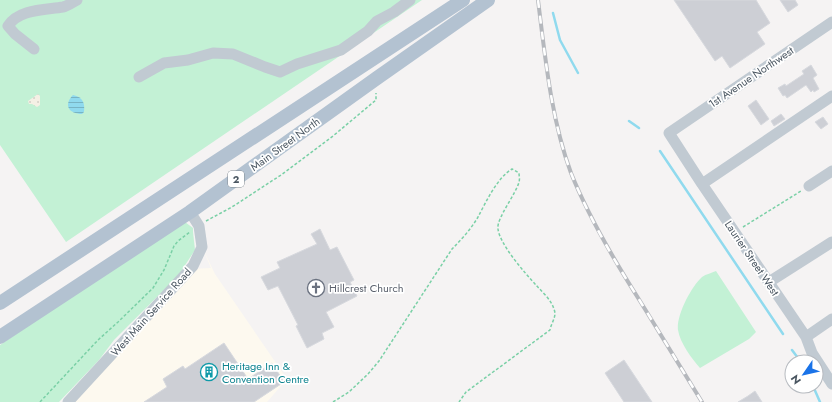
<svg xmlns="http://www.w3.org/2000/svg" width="832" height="402" font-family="Jost,sans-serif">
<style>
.commercial{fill:#fdf9ef}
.grass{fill:#c3f1d5}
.sand{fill:url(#sand-dots)}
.water{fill:url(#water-rules)}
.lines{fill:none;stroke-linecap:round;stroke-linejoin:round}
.stream{stroke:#90daee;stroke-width:2.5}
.building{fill:#cdcfd5;stroke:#d7d9de}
.path{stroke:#7ad0a6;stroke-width:1.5;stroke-dasharray:3 2;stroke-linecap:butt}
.minor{stroke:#c1cad2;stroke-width:11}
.major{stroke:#b3c2d1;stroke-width:14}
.rail-casing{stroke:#b5b8bd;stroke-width:4}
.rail{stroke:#fff;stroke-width:2.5;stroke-dasharray:8;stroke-linecap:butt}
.labels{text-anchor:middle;stroke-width:3.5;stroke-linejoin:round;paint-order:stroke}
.shield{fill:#fff;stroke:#808990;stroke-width:1}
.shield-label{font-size:10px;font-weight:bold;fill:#4a5661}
.street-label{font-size:11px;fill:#4a5661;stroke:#fff}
.worship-label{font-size:11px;fill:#5b616d;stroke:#fff;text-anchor:start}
.culture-label{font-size:11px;fill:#0d838f;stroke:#fff;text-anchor:start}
</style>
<defs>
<pattern id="sand-dots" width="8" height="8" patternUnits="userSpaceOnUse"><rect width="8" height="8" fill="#f5f0e5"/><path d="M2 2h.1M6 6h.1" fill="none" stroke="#d4d0c7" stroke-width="1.8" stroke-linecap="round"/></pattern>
<pattern id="water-rules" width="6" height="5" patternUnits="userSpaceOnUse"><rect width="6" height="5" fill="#90daee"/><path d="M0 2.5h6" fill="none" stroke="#78b4c4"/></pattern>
</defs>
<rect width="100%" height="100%" fill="#f5f3f3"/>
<!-- commercial -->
<path class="commercial" d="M202 247 215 274 287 379 267 402H68L190 269 211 268Z"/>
<!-- grass -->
<path class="grass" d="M0 0H422L66 242 0 145Z
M185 222 193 228V232L195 250 178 276 114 340 99 360 59 402H0V345L177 224Z
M716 271 756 332 749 339 700 368C692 359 680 343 678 330 676 316 691 287 702 277 706 274 712 273 716 271Z"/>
<!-- sand -->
<path class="sand" d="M38 94 40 96V105L37 107 32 104H29L28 101Z"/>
<!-- water -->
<path class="water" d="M73 95C83 97 85 103 84 112L82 114C69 114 63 105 73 95Z"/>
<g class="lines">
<!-- stream -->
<path class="stream" d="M553 13 560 40 578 73
M629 121 639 128
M660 151 783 334
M792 350 801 362
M813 386 820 402"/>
</g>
<!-- building -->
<path class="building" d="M674 0H756L770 23 757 32 765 44 730 68 722 56 715 61Z
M780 0H795L798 5 788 12Z
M811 65 817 75 813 78 819 89 814 92 813 90 811 92 806 85 787 98 785 95 783 96 778 88 785 84 786 86 804 74 802 71Z
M756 100 769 119 761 125 748 106Z
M781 114 785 119 774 126 771 121Z
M823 117 828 124 821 129 815 122Z
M320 229 330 250 337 247 354 280 350 282 357 296 326 312 334 327 322 333 324 339 307 348 296 326 298 325 278 286 268 290 261 277 280 268 277 262 317 244 311 234Z
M224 343 248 379 272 363 284 382 254 402H144L167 387 163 379 183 366 185 369Z
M624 360 652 402H624L605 373Z
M755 391 762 402H738L748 396Z"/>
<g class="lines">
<!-- path -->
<path class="path" d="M206 221 232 207 281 175 333 136 376 100V93
M743 227 801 191
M40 402 98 340 118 322 153 288 164 270 174 246 178 241 190 232
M333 402 349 392 368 374 379 361 452 249C461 240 471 229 478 217 486 202 497 178 512 169L519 173C519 176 520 179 519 182 516 194 496 219 498 229 500 245 525 273 536 285 543 293 553 301 555 313 555 319 551 324 550 330L466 392 459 402"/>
<!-- minor -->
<path class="minor" d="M832 22 669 133 702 184 806 337 812 353 832 384
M34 49 15 34 8 26C19 9 45 10 63 7 68 6 73 2 77 0
M139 77 164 63 188 60 213 53 233 54 265 67 280 72 297 64 341 50 368 31 377 21 394 12 410 0
M702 184 832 96
M809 186 832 171
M769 282 832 242
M806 337 832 319
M68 402 193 266 202 247 199 226 190 212"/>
<!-- major -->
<path class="major" d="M0 303 463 0
M0 337 190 212 377 78 488 0"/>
<!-- rail casing -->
<g class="rail-casing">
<path id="rail" d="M538 0C545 56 551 119 571 173 589 218 614 260 640 301 661 335 681 368 702 402"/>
</g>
<!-- rail -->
<use href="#rail" class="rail"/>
</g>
<!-- icons -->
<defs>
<g id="church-ring" transform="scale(0.9)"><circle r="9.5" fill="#fff" stroke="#6b7280" stroke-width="1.5"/><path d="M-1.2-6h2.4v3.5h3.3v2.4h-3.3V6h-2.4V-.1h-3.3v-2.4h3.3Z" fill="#6b7280"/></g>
<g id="building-ring" transform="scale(0.9)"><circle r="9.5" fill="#fff" stroke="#0f9aa8" stroke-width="1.5"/><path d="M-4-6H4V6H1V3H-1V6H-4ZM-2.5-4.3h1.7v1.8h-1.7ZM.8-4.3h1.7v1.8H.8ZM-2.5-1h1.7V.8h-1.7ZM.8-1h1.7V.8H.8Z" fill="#0f9aa8"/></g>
</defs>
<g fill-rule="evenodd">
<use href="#church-ring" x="316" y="288"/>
<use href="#building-ring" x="209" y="372"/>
</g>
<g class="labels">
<!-- shield labels -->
<rect class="shield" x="228" y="171" width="16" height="16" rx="3"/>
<g class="shield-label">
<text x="236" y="183">2</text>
</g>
<!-- street labels -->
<g class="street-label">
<text transform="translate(751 77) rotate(-34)" y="4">1st Avenue Northwest</text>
<text transform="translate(285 144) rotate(-36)" y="4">Main Street North</text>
<text transform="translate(752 258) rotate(56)" y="4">Laurier Street West</text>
<text transform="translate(151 312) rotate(-48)" y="4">West Main Service Road</text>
</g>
<!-- worship labels -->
<g class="worship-label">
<text x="329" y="292">Hillcrest Church</text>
</g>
<!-- culture labels -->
<g class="culture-label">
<text x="222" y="370">Heritage Inn &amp;<tspan x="222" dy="13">Convention Centre</tspan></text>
</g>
</g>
<!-- north arrow -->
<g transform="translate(804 374) rotate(236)"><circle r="19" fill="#ffffff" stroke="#b7bbc0"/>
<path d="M0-3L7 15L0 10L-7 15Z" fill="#1a73e8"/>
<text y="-6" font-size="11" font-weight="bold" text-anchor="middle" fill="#4a5661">N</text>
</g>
</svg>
